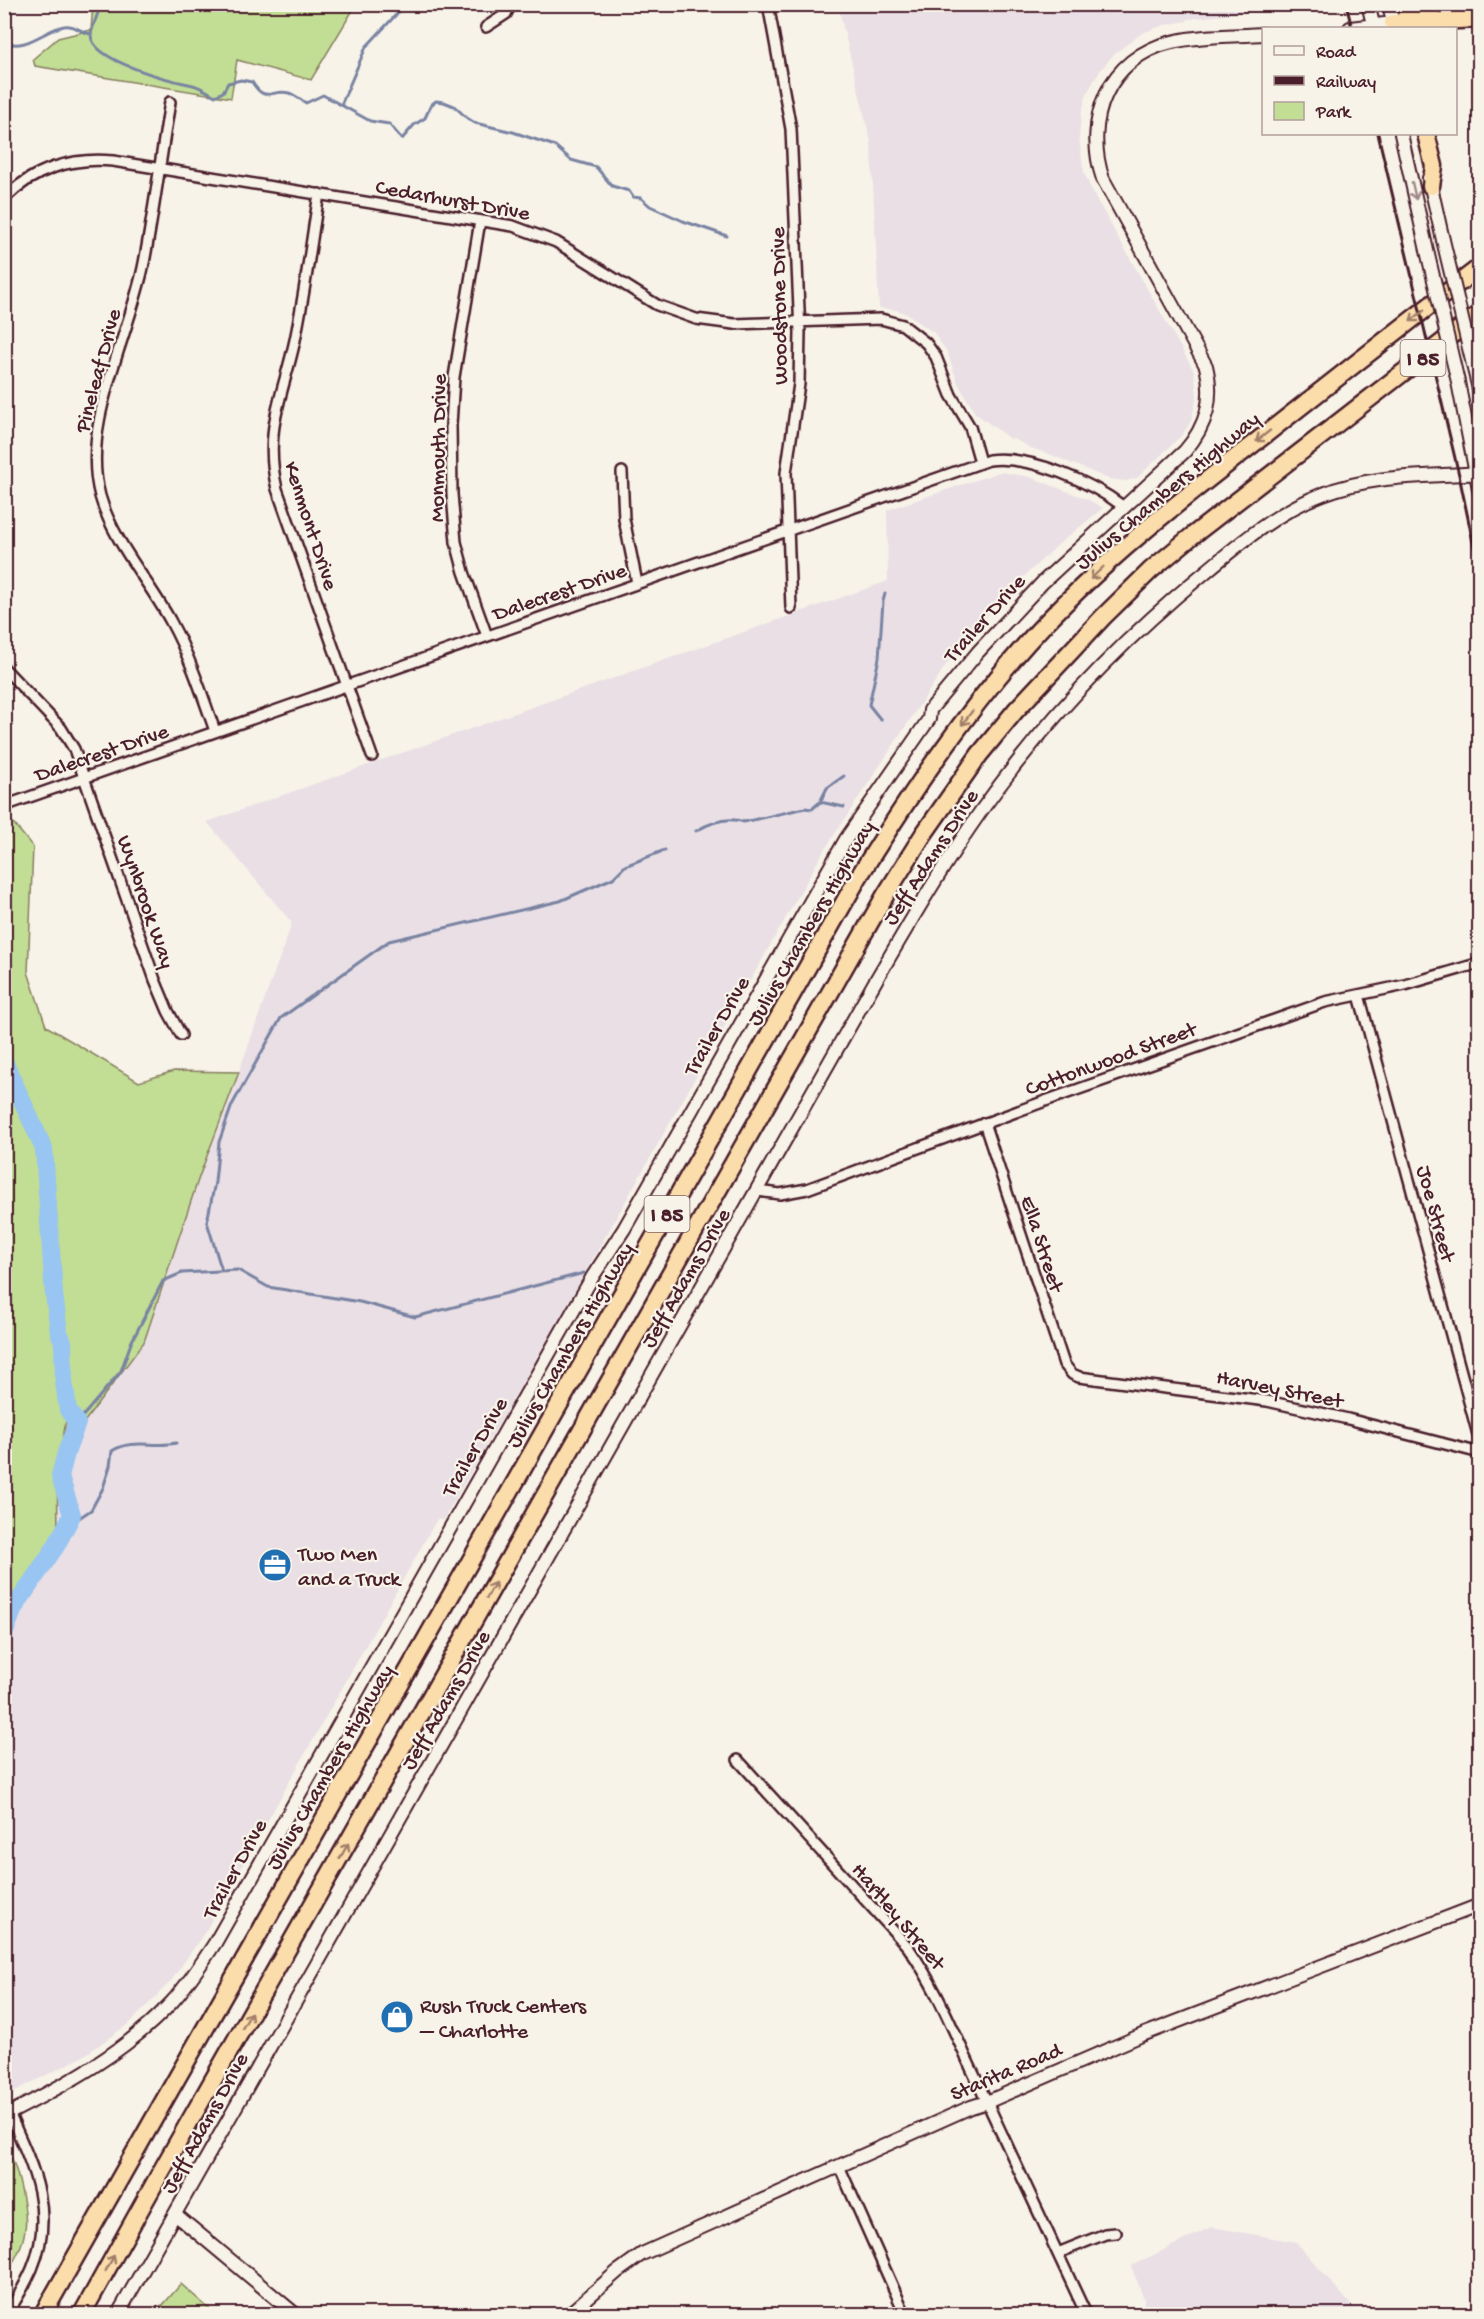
<svg xmlns="http://www.w3.org/2000/svg" width="1484" height="2319" font-family="'Gochi Hand',sans-serif">
<style>
.built{fill:#e9dfe5}
.green{fill:#c2dd94;stroke:#867e60;stroke-width:1.5}
.lines{fill:none;stroke-linecap:round;stroke-linejoin:round}
.stream{stroke:#7983a2;stroke-width:3}
.river{stroke:#98c5f2;stroke-width:18}
.street-casing{stroke:#4a1f2b;stroke-width:14}
.secondary-casing{stroke:#4a1f2b;stroke-width:16}
.highway-casing{stroke:#4a1f2b;stroke-width:21}
.street{stroke:#f7f3e8;stroke-width:9}
.secondary{stroke:#f7f3e8;stroke-width:12}
.highway{stroke:#faddab;stroke-width:16}
.rail{stroke:#4a1f2b;stroke-width:3}
.secondary-bridge-casing{stroke:#4a1f2b;stroke-width:16;stroke-linecap:butt}
.secondary-bridge{stroke:#f7f3e8;stroke-width:12}
.oneway{stroke:#a0898a}
.oneway2{stroke:#a27e6b}
.labels{text-anchor:middle;stroke-width:4.5;stroke-linejoin:round;paint-order:stroke}
.shield{fill:#f7f3e8;stroke:#7e5f64;stroke-width:1.5}
.shield-label{font-size:21px;font-weight:bold;fill:#4a1f2b}
.street-label{font-size:22px;fill:#4a1f2b;stroke:#f7f3e8}
.poi-label{font-size:22px;fill:#4a1f2b;stroke:#f7f3e8;text-anchor:start}
</style>
<rect width="100%" height="100%" fill="#f7f3e8"/>
<filter id="ink" filterUnits="userSpaceOnUse"><feTurbulence type="fractalNoise" baseFrequency=".0167" numOctaves="2"/><feDisplacementMap in="SourceGraphic" scale="12" xChannelSelector="R" yChannelSelector="G"/><feConvolveMatrix kernelMatrix="1 2 1 2 8 2 1 2 1" color-interpolation-filters="sRGB"/></filter>
<g filter="url(#ink)">
<!-- built -->
<path class="built" d="M838 5H1311L1188 19 1187 21 1164 25 1142 33 1114 54 1099 72 1087 93 1081 115 1079 139 1084 173 1094 195 1194 371 1197 396 1191 421 1182 435 1137 478 1126 481 1109 479 1049 454 1031 448 1012 438 1010 439 975 413 958 383 947 352 934 333 909 315 897 310 879 308 871 143Z
M1000 472 1030 477 1087 499 1103 508 1060 543 1019 581 981 622 946 665 823 852 538 1356 443 1520 437 1519 205 1932 171 1981 130 2023 82 2057 5 2096V1622L58 1529 57 1469 67 1416 79 1428 199 1177 219 1127 292 923 207 822 888 581 887 510Z
M1211 2227 1296 2242 1352 2306 1368 2309 1374 2314H1144V2299L1131 2266Z"/>
<!-- green -->
<path class="green" d="M93 5V4L356 5 311 80 237 60 231 98 35 66 33 59 58 38 91 30Z
M10 819 33 847 28 972 46 1026 139 1082 174 1071 239 1072 199 1177 144 1342 79 1429 67 1416 57 1469 58 1529 5 1622 4 821Z
M5 2148C16 2156 28 2214 25 2229 23 2247 14 2261 5 2276Z
M181 2284 215 2314H155Z"/>
<g class="lines">
<!-- stream -->
<path class="stream" d="M101 4C99 12 91 29 91 35 92 62 173 81 193 85 201 87 208 92 215 96L223 92 228 83 241 80 252 82C266 105 272 88 289 93 295 95 301 100 306 103L323 95 370 121 389 124 402 139 414 125 425 118 431 105 436 101 444 102 454 106 467 118 475 123 513 132 555 146 571 160 596 167 612 186 629 191 633 197 641 198 650 206 683 221 727 236
M4 41C23 53 46 29 64 26 74 24 80 32 91 34
M341 105 366 47 406 4
M881 720 869 705 879 658 883 601 885 594
M820 802 844 807
M696 831C711 822 727 816 744 822L805 808 812 809 820 802 827 788 844 776
M4 1063H5
M222 1271 207 1222 215 1182 219 1142 232 1105 281 1018 389 941 560 901 613 878 625 866 665 850
M77 1423 121 1371 131 1343 163 1281 182 1273 238 1270 268 1287 360 1302 415 1317 584 1273
M72 1515 76 1520 91 1510 103 1488 110 1466 112 1451C132 1438 155 1448 176 1443"/>
<!-- river -->
<path class="river" d="M4 1061 44 1149 54 1294 59 1332 63 1342 64 1381 68 1410 77 1423 66 1453 60 1476 72 1515 56 1546 14 1608 4 1634"/>
<!-- street casing -->
<g class="street-casing">
<path id="street" d="M768 4 791 129 800 332 799 384 786 473 791 608
M486 27 506 14 511 4
M170 102C161 156 154 210 144 263 130 336 80 423 100 496 113 542 149 581 171 622 190 657 202 694 215 731
M319 194C311 243 305 292 295 340 283 396 263 430 277 489L372 756
M4 199C33 169 72 157 113 161L513 226 556 242 657 305 696 319 734 324 881 319 903 325 926 343 936 357 951 395 970 427 980 462
M480 221 454 377 451 425 452 494 456 542 464 572 487 636
M622 472 624 519 637 583
M4 668 61 728 74 749 155 980 168 1011 181 1035
M4 806 989 460C1031 455 1091 482 1124 507
M1359 995 1480 1442
M984 1123 1064 1364 1072 1374 1079 1377 1267 1401 1348 1419 1480 1453
M757 1191 780 1194 807 1189 1048 1100 1325 1002 1405 985 1480 963
M738 1760 908 1947C940 1993 955 2036 979 2085 1015 2162 1051 2238 1086 2314
M839 2166 905 2314
M1058 2253 1105 2234 1116 2233
M7 2314C16 2300 25 2285 32 2269 56 2212 33 2166 9 2113"/>
</g>
<!-- secondary casing -->
<g class="secondary-casing">
<path id="secondary" d="M1368 4 1374 28
M1389 4 1394 28
M1350 28 1393 23
M1401 134 1428 255
M1429 178 1443 240
M1474 369 1480 393
M1458 382 1480 494
M4 2116C65 2085 125 2053 172 2002 188 1984 202 1963 215 1943L593 1276 624 1229 846 839 929 719 930 710 978 652 1043 582 1185 451C1207 425 1214 399 1206 366L1103 179C1083 120 1108 57 1172 42 1201 35 1234 36 1264 34
M175 2214 295 2314
M118 2314 876 980C910 922 943 865 981 811 1044 722 1120 642 1203 574 1240 543 1278 511 1323 494 1373 474 1428 477 1480 473
M569 2314 617 2272 642 2254 971 2107 987 2102 1142 2035 1480 1905"/>
</g>
<!-- highway casing -->
<g class="highway-casing">
<path id="highway" d="M1405 18 1438 4
M1393 23 1480 19
M1426 134 1434 166 1431 186
M43 2314 858 878C909 796 963 715 1027 643 1098 564 1182 499 1266 434 1337 378 1408 322 1480 267
M82 2314 162 2170 886 894 923 835 979 755 1016 710 1103 617 1151 570 1192 536 1480 313"/>
</g>
<!-- street -->
<use href="#street" class="street"/>
<!-- secondary -->
<use href="#secondary" class="secondary"/>
<!-- highway -->
<use href="#highway" class="highway"/>
<!-- rail -->
<path class="rail" d="M1346 4 1352 28
M1378 134 1459 475 1480 576"/>
<!-- secondary-bridge casing -->
<g class="secondary-bridge-casing">
<path id="secondary-bridge" d="M1443 240 1474 369
M1428 255 1458 382"/>
</g>
<!-- secondary-bridge -->
<use href="#secondary-bridge" class="secondary-bridge"/>
</g>
<!-- one-way arrows -->
<defs><path id="oneway-shaft" d="M-6 0H5M1.5-3L5.5 0L1.5 3" fill="none" stroke-width="1.6" stroke-linecap="round" stroke-linejoin="round" transform="scale(1.5)"/></defs>
<use class="oneway" href="#oneway-shaft" transform="translate(1414 191) rotate(77)"/>
<g class="oneway2">
<use href="#oneway-shaft" transform="translate(1417 316) rotate(142)"/>
<use href="#oneway-shaft" transform="translate(1263 436) rotate(142)"/>
<use href="#oneway-shaft" transform="translate(1097 573) rotate(136)"/>
<use href="#oneway-shaft" transform="translate(967 718) rotate(127)"/>
<use href="#oneway-shaft" transform="translate(491 1590) rotate(-60)"/>
<use href="#oneway-shaft" transform="translate(344 1851) rotate(-60)"/>
<use href="#oneway-shaft" transform="translate(247 2020) rotate(-60)"/>
<use href="#oneway-shaft" transform="translate(110 2263) rotate(-61)"/>
</g>
</g>
<!-- icons -->
<defs>
<g id="office-disc" transform="scale(1.725)"><circle r="9.5" fill="#1f6fb2" stroke="#f7f3e8"/><path d="M-6-3h4V-5.5h4V-3h4V5H-6ZM-1-4.5V-3h2v-1.5ZM-6 0V1H6V0Z" fill="#fff"/></g>
<g id="shop-disc" transform="scale(1.725)"><circle r="9.5" fill="#1f6fb2" stroke="#f7f3e8"/><path d="M-5-2.5h2.3a2.7 3.5 0 0 1 5.4 0H5L5.5 6h-11ZM-1.5-2.5h3a1.5 2.3 0 0 0-3 0Z" fill="#fff"/></g>
</defs>
<g fill-rule="evenodd">
<use href="#office-disc" x="275" y="1565"/>
<use href="#shop-disc" x="397" y="2017"/>
</g>
<g class="labels">
<!-- shield labels -->
<g class="shield">
<rect x="1400.5" y="340" width="45" height="36" rx="4.5"/>
<rect x="644.5" y="1196" width="45" height="36" rx="4.5"/>
</g>
<g class="shield-label">
<text x="1423" y="365">I 85</text>
<text x="667" y="1221">I 85</text>
</g>
<!-- street labels -->
<g class="street-label">
<text transform="translate(453 198) rotate(10)" y="8">Cedarhurst Drive</text>
<text transform="translate(777 306) rotate(-91)" y="8">Woodstone Drive</text>
<text transform="translate(96 370) rotate(-75)" y="8">Pineleaf Drive</text>
<text transform="translate(436 448) rotate(-89)" y="8">Monmouth Drive</text>
<text transform="translate(1166 489) rotate(-40)" y="8">Julius Chambers Highway</text>
<text transform="translate(313 525) rotate(72)" y="8">Kenmont Drive</text>
<text transform="translate(559 590) rotate(-19)" y="8">Dalecrest Drive</text>
<text transform="translate(983 617) rotate(-48)" y="8">Trailer Drive</text>
<text transform="translate(101 751) rotate(-19)" y="8">Dalecrest Drive</text>
<text transform="translate(929 856) rotate(-57)" y="8">Jeff Adams Drive</text>
<text transform="translate(148 901) rotate(71)" y="8">Wynbrook Way</text>
<text transform="translate(809 922) rotate(-60)" y="8">Julius Chambers Highway</text>
<text transform="translate(715 1025) rotate(-60)" y="8">Trailer Drive</text>
<text transform="translate(1110 1057) rotate(-20)" y="8">Cottonwood Street</text>
<text transform="translate(1438 1213) rotate(75)" y="8">Joe Street</text>
<text transform="translate(1044 1243) rotate(72)" y="8">Ella Street</text>
<text transform="translate(684 1277) rotate(-60)" y="8">Jeff Adams Drive</text>
<text transform="translate(568 1344) rotate(-60)" y="8">Julius Chambers Highway</text>
<text transform="translate(1280 1387) rotate(11)" y="8">Harvey Street</text>
<text transform="translate(473 1446) rotate(-60)" y="8">Trailer Drive</text>
<text transform="translate(444 1699) rotate(-60)" y="8">Jeff Adams Drive</text>
<text transform="translate(328 1766) rotate(-60)" y="8">Julius Chambers Highway</text>
<text transform="translate(233 1868) rotate(-61)" y="8">Trailer Drive</text>
<text transform="translate(900 1915) rotate(50)" y="8">Hartley Street</text>
<text transform="translate(1005 2070) rotate(-23)" y="8">Starita Road</text>
<text transform="translate(203 2122) rotate(-61)" y="8">Jeff Adams Drive</text>
</g>
<!-- poi labels -->
<g class="poi-label">
<text x="298" y="1560">Two Men<tspan x="298" dy="25">and a Truck</tspan></text>
<text x="420" y="2012">Rush Truck Centers<tspan x="420" dy="25">– Charlotte</tspan></text>
</g>
</g>
<!-- margin -->
<rect width="1484" height="2319" fill="none" stroke="#f7f3e8" stroke-width="24"/>
<rect x="12" y="12" width="1460" height="2295" fill="none" stroke="#4a1f2b" stroke-width="2" filter="url(#ink)"/>
<!-- legend -->
<rect x="1262" y="27" width="195" height="108" fill="#f7f3e8" stroke="#b29e9c" stroke-width="1.5"/>
<rect x="1274" y="46" width="30" height="9" fill="#f7f3e8" stroke="#b29e9c" stroke-width="1.5"/>
<text x="1316" y="57" font-size="18" fill="#4a1f2b">Road</text>
<rect x="1274" y="76" width="30" height="9" fill="#4a1f2b" stroke="#b29e9c" stroke-width="1.5"/>
<text x="1316" y="87" font-size="18" fill="#4a1f2b">Railway</text>
<rect x="1274" y="102" width="30" height="18" fill="#c2dd94" stroke="#b29e9c" stroke-width="1.5"/>
<text x="1316" y="117" font-size="18" fill="#4a1f2b">Park</text>
</svg>
